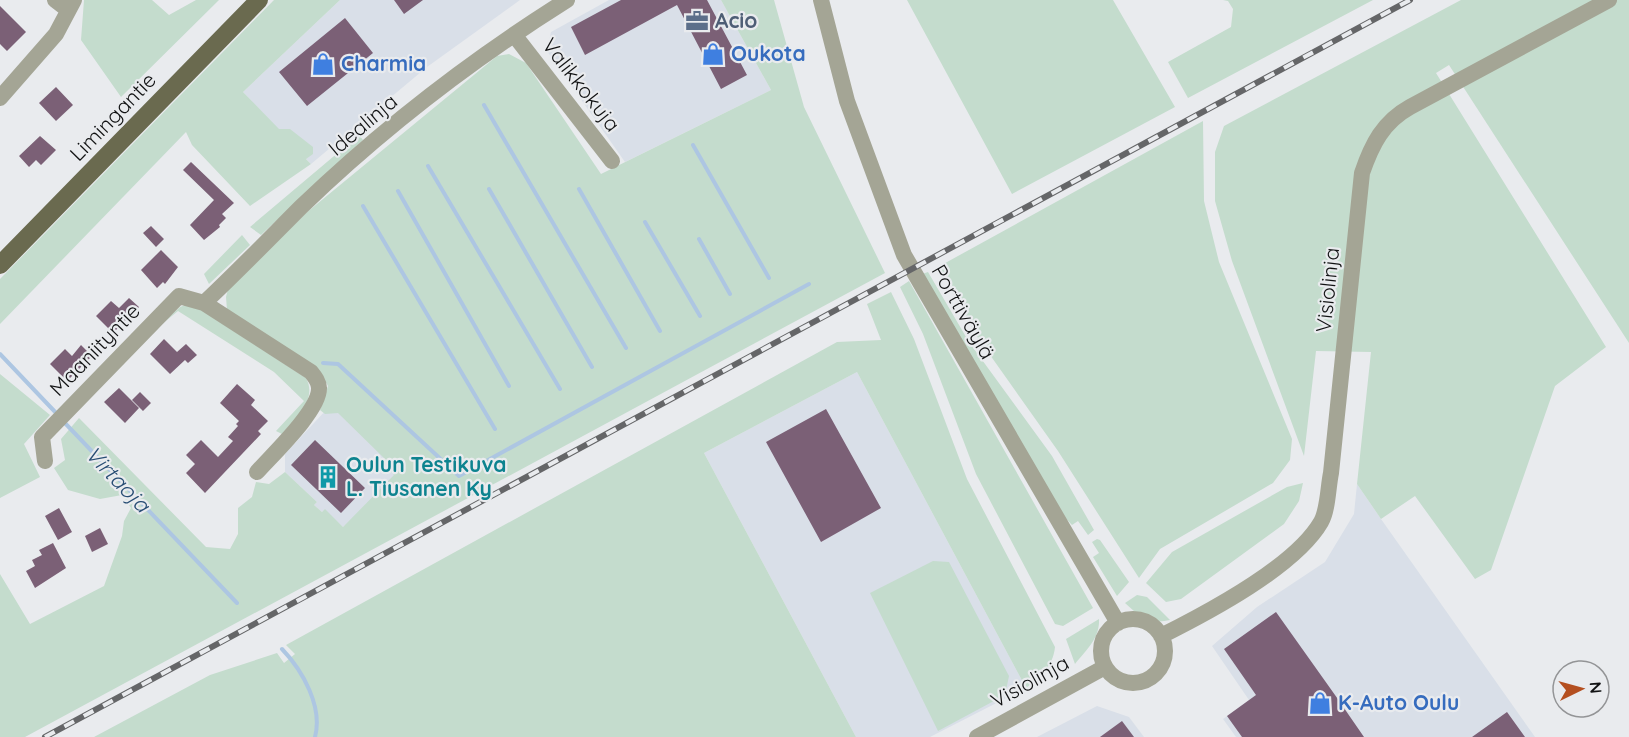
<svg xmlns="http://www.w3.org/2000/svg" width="1629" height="737" font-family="Quicksand,sans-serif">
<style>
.built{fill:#d9dfe8}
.green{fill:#c4dccd}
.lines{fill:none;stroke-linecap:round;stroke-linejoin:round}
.stream{stroke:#adc6e2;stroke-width:4}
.building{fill:#7b6076}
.minor{stroke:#a4a595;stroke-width:16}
.major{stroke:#6a6a4f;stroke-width:18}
.rail-casing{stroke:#656668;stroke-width:6}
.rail{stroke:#e9ebee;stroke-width:4;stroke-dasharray:11;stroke-linecap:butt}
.labels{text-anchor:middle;stroke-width:4.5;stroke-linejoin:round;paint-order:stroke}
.service-label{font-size:21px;font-weight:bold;fill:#4e5e75;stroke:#e9ebee;text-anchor:start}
.shop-label{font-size:21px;font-weight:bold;fill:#366cbe;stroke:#e9ebee;text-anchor:start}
.street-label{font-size:21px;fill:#111213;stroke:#e9ebee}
.culture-label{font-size:21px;font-weight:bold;fill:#0d838f;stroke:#e9ebee;text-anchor:start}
.water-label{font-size:22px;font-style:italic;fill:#284d74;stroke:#e9ebee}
</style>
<rect width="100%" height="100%" fill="#e9ebee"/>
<!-- built -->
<path class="built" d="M340 0H520L427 67 311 164 243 92Z
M609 0H721L771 90 625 162 547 51 551 32Z
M857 372 1026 688 930 737H856L704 453Z
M327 409 345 412 419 457 343 527 325 510 322 512 314 505 317 502 285 472V454Z
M1357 484 1381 519 1535 737H1236L1223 719 1249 700 1212 646 1257 607 1325 562 1354 514Z
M1097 706 1129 717 1144 737H1037Z"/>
<!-- green -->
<path class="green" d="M84 0H152L169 15 196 0H219L121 97 81 40Z
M274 0H340L243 92 279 129H290L313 147V154L306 159 311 164 250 206 192 145 186 132 0 324V279Z
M721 0H774L804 107 885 273 25 737H0V574L30 624 104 586 122 536 124 521 131 508 122 495 100 499 68 490 54 468 65 460 61 439 79 418 206 547 230 549 238 534V508L252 497 256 482 269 484 285 472 317 502 314 505 322 512 325 509 343 527 394 475 383 463 386 460 338 413 325 414 320 410 328 386 322 375 227 310 226 297 228 289 306 213 497 56 509 54 526 63 601 174 771 90Z
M907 0H1113L1175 107 1012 194Z
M1223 0H1373L1188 98 1168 62 1231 27 1233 9 1228 1Z
M1461 0H1629V343L1449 65 1436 73 1606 347 1555 386 1491 570 1475 579 1415 496 1381 519 1357 484 1371 352 1316 351 1304 456 1232 261 1215 201V152L1224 126Z
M1203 121 1204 201 1219 262 1292 439 1290 460 1273 483 1160 549 1139 578 1058 451 978 338 938 267Z
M359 135 363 140 261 235 250 227Z
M242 235 250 245 209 284 204 274Z
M928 272 969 342 1052 456 1094 530 1088 535 1078 521 1072 525 1051 503 922 274Z
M909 281 1093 608 1063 626 1055 624 976 474 923 334 900 287Z
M891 292 914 339 967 479 1055 647C1053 667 1040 677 1026 688L857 372 704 453 856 737H94L210 675 277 653 284 663 295 654 286 645 837 342 881 340 867 304Z
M185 305 195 306 306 378C318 400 295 418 282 434L276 431 304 401 274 372 178 311 162 324 180 307Z
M0 374 50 415 24 444 40 477 0 498Z
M1303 483 1299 501 1284 524 1181 599 1166 602 1146 583 1172 552 1287 487Z
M1097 539 1100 540 1129 582 1117 596 1093 557 1099 553 1092 542Z
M933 561 949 562 1009 676 1005 695 938 731 870 593Z
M1137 595 1147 597 1170 620C1149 625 1139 616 1125 603Z
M1099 619C1100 638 1087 649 1075 664L1066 639Z"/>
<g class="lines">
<!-- stream -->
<path class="stream" d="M484 105 626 348
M693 145 769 278
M428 166 560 389
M489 189 592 367
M579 189 660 331
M398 191 509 386
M363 206 495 429
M645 222 700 316
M699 239 730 294
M0 354 58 415
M323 363 338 364 459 476 809 284
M63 421 237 603
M282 649C303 671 323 707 315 737"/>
</g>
<!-- building -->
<path class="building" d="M394 0H423L404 14Z
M621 0H707L747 75 721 89 677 5 585 55 571 27Z
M0 6 26 32 7 51 0 44Z
M345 18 373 53 307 106 279 72Z
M56 87 73 105 56 121 39 103Z
M40 136 56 150 41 165 36 160 29 167 19 156Z
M191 162 234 203 222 214 226 218 219 225 220 227 204 240 190 225 214 200 183 170Z
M151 226 164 239 156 247 143 233Z
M161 250 178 267 165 284 163 282 157 288 141 270Z
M129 298 139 307 113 333 96 316 111 301 119 308Z
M164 339 181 356 177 352 186 344 197 355 188 363 185 360 170 374 150 354Z
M81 345 92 356 67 381 50 364 65 349 72 356Z
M237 384 255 400 251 405 268 421 258 431 261 434 205 493 186 473 195 464 186 455 201 440 218 457 233 441 228 437 238 426 236 424 239 421 220 403Z
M119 388 139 408 125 423 104 402Z
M140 392 151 403 143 411 132 400Z
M826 409 881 508 821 542 766 442Z
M315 440 365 488 341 513 291 465Z
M59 508 72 532 58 540 45 516Z
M100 528 108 544 92 552 85 536Z
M53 543 66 568 35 588 26 571 35 566 32 560 42 555 39 550Z
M1276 612 1335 695 1364 737H1242L1227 716 1256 695 1224 649Z
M1507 712 1525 737H1472Z
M1122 721 1134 737H1100Z"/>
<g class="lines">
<!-- minor -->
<path class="minor" d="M55 0 68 10
M821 0 847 101 904 255 1118 623
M515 36 612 161
M0 98 56 34 74 0
M204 303C237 272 269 239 301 207 381 130 473 59 567 0
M45 461 42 437 179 296 204 303 311 372C315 377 319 382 319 388 320 410 272 455 257 472
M1101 651a32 32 0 1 1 64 0a32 32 0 1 1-64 0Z
M1161 636C1207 613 1295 567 1321 522 1328 510 1328 487 1331 473L1362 173C1372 144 1383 122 1410 107L1609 0
M977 737 1105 667"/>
<!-- major -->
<path class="major" d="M0 265 259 0"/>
<!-- rail casing -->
<g class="rail-casing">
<path id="rail" d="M45 737 1410 0"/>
</g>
<!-- rail -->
<use href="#rail" class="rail"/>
</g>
<!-- icons -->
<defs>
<g id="office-bare" transform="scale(1.8)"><path d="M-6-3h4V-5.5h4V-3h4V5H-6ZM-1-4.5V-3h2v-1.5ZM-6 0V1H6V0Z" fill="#5c6f8a" stroke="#e9ebee" stroke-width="2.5" paint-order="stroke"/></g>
<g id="shop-bare" transform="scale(1.8)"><path d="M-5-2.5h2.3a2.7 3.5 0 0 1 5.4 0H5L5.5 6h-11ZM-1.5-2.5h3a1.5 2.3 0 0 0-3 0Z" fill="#3f7fe0" stroke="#e9ebee" stroke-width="2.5" paint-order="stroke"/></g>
<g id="building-bare" transform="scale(1.8)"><path d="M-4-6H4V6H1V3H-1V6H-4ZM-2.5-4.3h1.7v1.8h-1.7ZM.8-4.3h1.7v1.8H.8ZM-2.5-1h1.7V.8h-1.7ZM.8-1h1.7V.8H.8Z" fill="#0f9aa8" stroke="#e9ebee" stroke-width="2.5" paint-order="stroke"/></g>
</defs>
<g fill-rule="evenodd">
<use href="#office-bare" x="697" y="21"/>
<use href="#shop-bare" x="713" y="54"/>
<use href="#shop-bare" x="323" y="64"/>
<use href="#building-bare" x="328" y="477"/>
<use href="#shop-bare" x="1320" y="703"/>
</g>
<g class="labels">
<!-- service labels -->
<g class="service-label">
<text x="715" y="28">Acio</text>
</g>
<!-- shop labels -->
<g class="shop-label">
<text x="731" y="61">Oukota</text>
<text x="341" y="71">Charmia</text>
<text x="1338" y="710">K-Auto Oulu</text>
</g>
<!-- street labels -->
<g class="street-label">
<text transform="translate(581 85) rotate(52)" y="7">Valikkokuja</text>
<text transform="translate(113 117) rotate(-46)" y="7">Limingantie</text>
<text transform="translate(363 125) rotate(-40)" y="7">Idealinja</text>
<text transform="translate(1328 290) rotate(-84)" y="7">Visiolinja</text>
<text transform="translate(963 312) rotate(60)" y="7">Porttiväylä</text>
<text transform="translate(95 350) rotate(-46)" y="7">Maaniityntie</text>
<text transform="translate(1030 682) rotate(-29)" y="7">Visiolinja</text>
</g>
<!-- culture labels -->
<g class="culture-label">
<text x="346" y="472">Oulun Testikuva<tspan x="346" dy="24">L. Tiusanen Ky</tspan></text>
</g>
<!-- water labels -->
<g class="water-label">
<text transform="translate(118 479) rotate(46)" y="8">Virtaoja</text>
</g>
</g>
<!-- north arrow -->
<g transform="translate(1581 689) rotate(85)"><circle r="28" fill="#e9ebee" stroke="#939496" stroke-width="1.5"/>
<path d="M0-4.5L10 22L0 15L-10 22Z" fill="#b44f20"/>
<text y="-9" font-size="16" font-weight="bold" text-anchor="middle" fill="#111213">N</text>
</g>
</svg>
